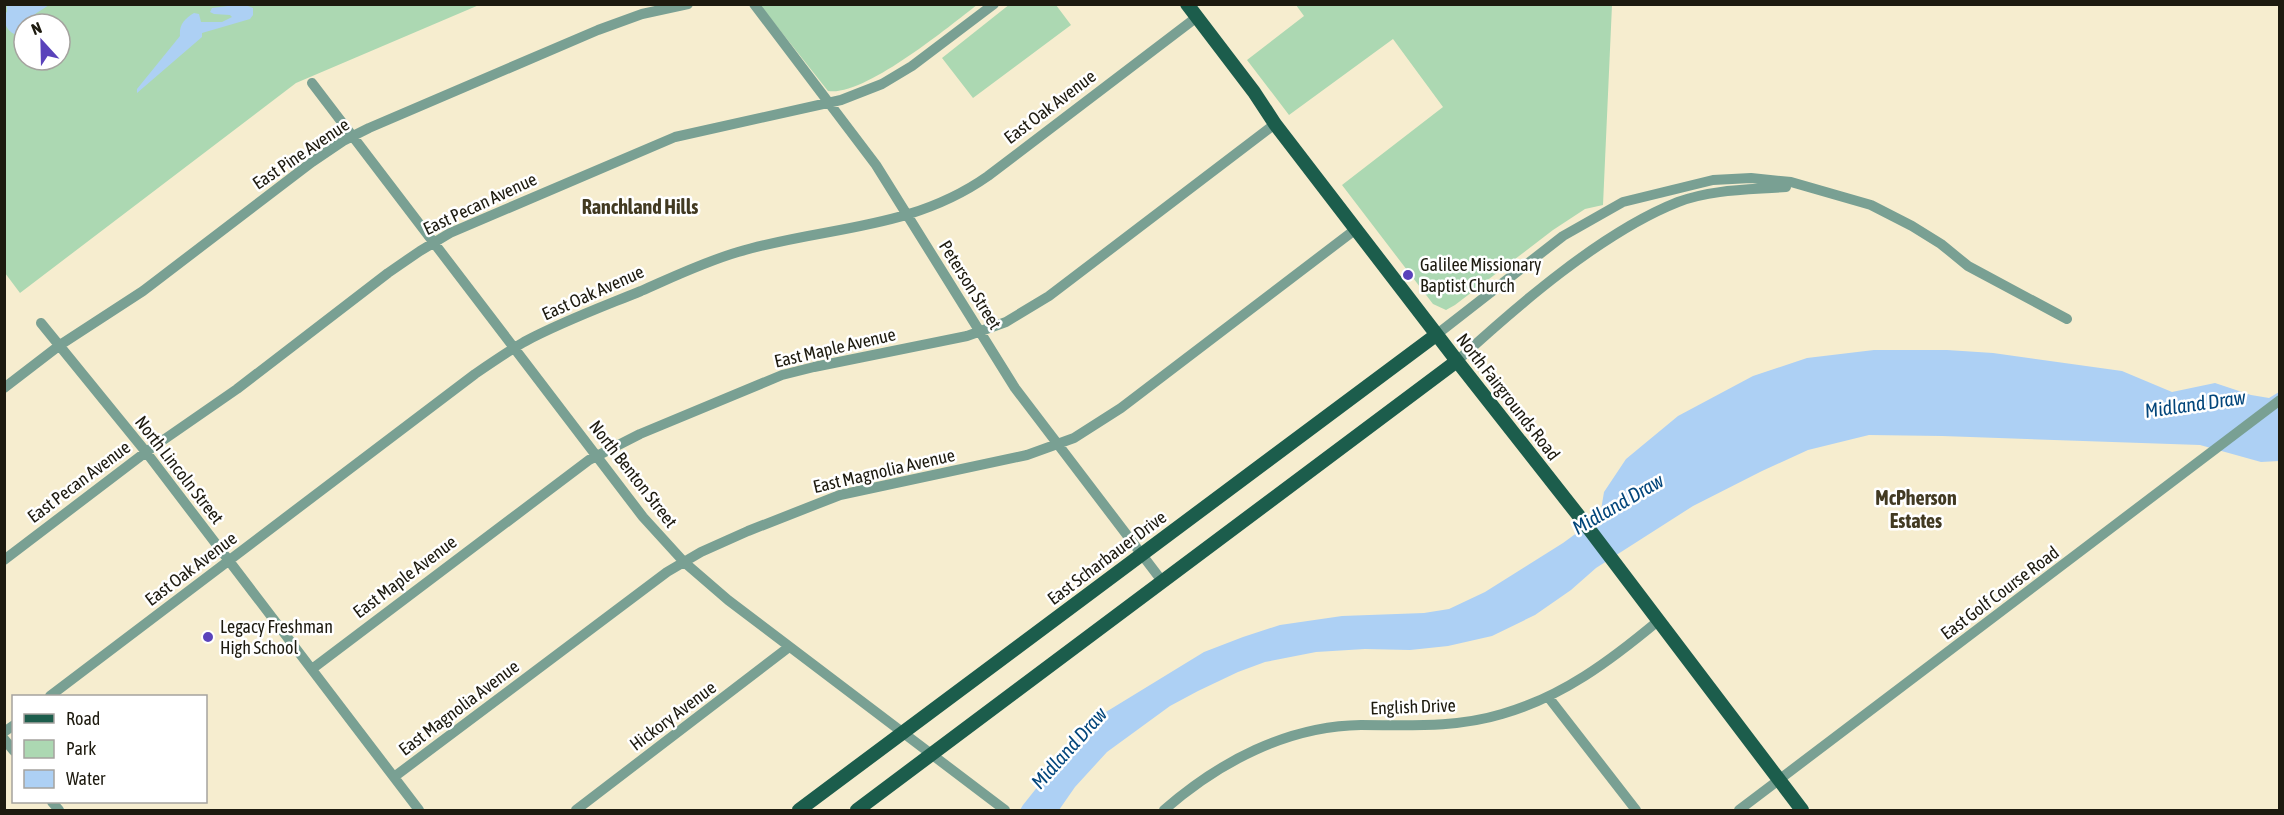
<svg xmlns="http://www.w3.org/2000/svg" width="2284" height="815" font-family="'Asap Condensed',sans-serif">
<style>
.green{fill:#acd8b2;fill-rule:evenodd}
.water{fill:#add0f4}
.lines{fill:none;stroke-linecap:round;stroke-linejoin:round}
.minor{stroke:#79a093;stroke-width:10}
.major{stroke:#1c5d4c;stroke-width:14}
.poi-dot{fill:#5a43bb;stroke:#fff;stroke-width:2}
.labels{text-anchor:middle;stroke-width:5;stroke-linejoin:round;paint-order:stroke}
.street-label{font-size:18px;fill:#1d1a0f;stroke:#fff}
.poi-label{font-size:18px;fill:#1d1a0f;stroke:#fff;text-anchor:start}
.neighbourhood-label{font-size:20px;font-weight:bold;fill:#423a22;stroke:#fff}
.water-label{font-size:20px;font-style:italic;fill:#03467b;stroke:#fff}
</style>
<rect width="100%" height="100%" fill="#f6edcf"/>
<!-- green -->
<path class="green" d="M1010 4 1056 5 1071 25 973 98 942 58Z
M5 5H479L296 83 20 293 5 273ZM24 24H60V60H24Z
M760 5H977C948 27 864 97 828 91Z
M1296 5H1612L1603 205 1585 209 1553 230 1455 305 1446 310 1433 304 1342 185 1443 107 1393 39 1289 115 1247 60 1304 16Z"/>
<!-- water -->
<path class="water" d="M243 4 253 8V15L250 19 202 33V37L137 93V89L180 36C179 25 184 19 194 13L199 14 201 22H222L232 17 230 15 214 14 210 12 212 8Z
M7 5V4L49 5 35 14 33 24H24V37C10 35 4 28 4 14L7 12Z
M1874 350H1947L1993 353 2122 371 2172 392 2215 383 2251 395 2269 398 2279 392V461L2261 462 2200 445 1942 436 1869 435 1808 450 1762 471 1693 506 1596 568 1571 590 1535 615 1492 636 1448 646 1410 650 1365 649 1316 652 1265 662 1238 672 1198 691 1170 706 1107 752 1075 787 1059 810H1020L1023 805 1070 746 1101 715 1204 652 1243 637 1280 625 1342 616 1424 613 1449 609 1485 592 1563 543 1600 516 1604 492 1626 459 1678 416 1753 376 1807 358Z"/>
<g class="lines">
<!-- minor -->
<path class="minor" d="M754 4 876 165 1015 388 1162 581
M312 83 643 517 684 562 728 600 1005 810
M41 323 146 452 419 810
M1436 335 1563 236 1623 202 1713 180 1751 178 1791 182 1871 205 1912 226 1941 244 1968 266 2067 319
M1457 361C1517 306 1602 232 1678 202 1713 189 1750 190 1786 187
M4 388 60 345 143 291 312 162 343 141 369 128 598 30 642 14 688 4
M4 560 146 452 237 389 388 273 420 251 450 233 675 137 841 100 882 84 912 66 994 4
M312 669 589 460 640 434 782 375 814 367 967 336 1006 322 1049 296 1275 124
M50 696 475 374C491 363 507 352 524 342 561 322 602 307 641 291 673 277 704 262 738 252 825 226 910 231 988 176L1197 17
M1549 698 1636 810
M4 732 14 725
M4 739 14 751
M394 777 667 572 701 552 748 531 840 495 1027 455 1074 438 1121 408 1356 229
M52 802 59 810
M576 810 789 647
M1164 810C1219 762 1287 726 1361 725 1409 725 1456 728 1502 714 1562 697 1610 661 1658 621
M1739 810 2280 400"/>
<!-- major -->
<path class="major" d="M1187 4 1254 92 1275 124 1457 361 1586 525 1802 810
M799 810 1436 335
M857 810 1457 361"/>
</g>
<!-- markers -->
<g class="poi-dot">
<circle cx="1408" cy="275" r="6"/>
<circle cx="208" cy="637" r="6"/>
</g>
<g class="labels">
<!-- street labels -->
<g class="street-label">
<text transform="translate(1050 107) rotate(-37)" y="6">East Oak Avenue</text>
<text transform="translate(301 154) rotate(-34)" y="6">East Pine Avenue</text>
<text transform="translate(480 204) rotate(-25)" y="6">East Pecan Avenue</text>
<text transform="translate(970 285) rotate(58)" y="6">Peterson Street</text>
<text transform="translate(593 293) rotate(-24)" y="6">East Oak Avenue</text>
<text transform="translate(835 348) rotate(-13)" y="6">East Maple Avenue</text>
<text transform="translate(1508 397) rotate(52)" y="6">North Fairgrounds Road</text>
<text transform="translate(179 470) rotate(52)" y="6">North Lincoln Street</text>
<text transform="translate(884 471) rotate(-13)" y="6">East Magnolia Avenue</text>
<text transform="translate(633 474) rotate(52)" y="6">North Benton Street</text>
<text transform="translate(79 482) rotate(-37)" y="6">East Pecan Avenue</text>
<text transform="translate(1107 558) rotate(-37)" y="6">East Scharbauer Drive</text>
<text transform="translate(191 569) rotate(-37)" y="6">East Oak Avenue</text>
<text transform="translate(405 577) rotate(-37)" y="6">East Maple Avenue</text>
<text transform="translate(2000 593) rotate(-37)" y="6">East Golf Course Road</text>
<text transform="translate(1413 707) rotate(-2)" y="6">English Drive</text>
<text transform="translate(459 708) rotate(-37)" y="6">East Magnolia Avenue</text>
<text transform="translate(673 716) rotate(-37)" y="6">Hickory Avenue</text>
</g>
<!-- poi labels -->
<g class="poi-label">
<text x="1420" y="271">Galilee Missionary<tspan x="1420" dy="21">Baptist Church</tspan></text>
<text x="220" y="633">Legacy Freshman<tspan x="220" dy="21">High School</tspan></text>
</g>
<!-- neighbourhood labels -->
<g class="neighbourhood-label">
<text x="640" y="214">Ranchland Hills</text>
<text x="1916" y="505">McPherson<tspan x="1916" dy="23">Estates</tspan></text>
</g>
<!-- water labels -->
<g class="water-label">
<text transform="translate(2195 404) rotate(-8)" y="7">Midland Draw</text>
<text transform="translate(1618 504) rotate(-30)" y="7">Midland Draw</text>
<text transform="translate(1069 748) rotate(-48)" y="7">Midland Draw</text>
</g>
</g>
<!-- border -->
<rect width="2284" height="815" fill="none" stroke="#1d1a0f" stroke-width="12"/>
<!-- legend -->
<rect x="12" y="695" width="195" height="108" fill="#ffffff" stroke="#a5a39f" stroke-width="1.5"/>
<rect x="24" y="714" width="30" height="9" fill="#1c5d4c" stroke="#a5a39f" stroke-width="1.5"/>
<text x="66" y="725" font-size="18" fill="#1d1a0f">Road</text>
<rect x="24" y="740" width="30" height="18" fill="#acd8b2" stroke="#a5a39f" stroke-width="1.5"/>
<text x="66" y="755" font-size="18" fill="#1d1a0f">Park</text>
<rect x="24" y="770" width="30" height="18" fill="#add0f4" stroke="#a5a39f" stroke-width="1.5"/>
<text x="66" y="785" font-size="18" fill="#1d1a0f">Water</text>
<!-- north arrow -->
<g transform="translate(42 42) rotate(338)"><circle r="28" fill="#ffffff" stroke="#a5a39f" stroke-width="1.5"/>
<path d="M0-4.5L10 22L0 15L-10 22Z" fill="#5a43bb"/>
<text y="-9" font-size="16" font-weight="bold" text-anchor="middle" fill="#1d1a0f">N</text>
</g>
</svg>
